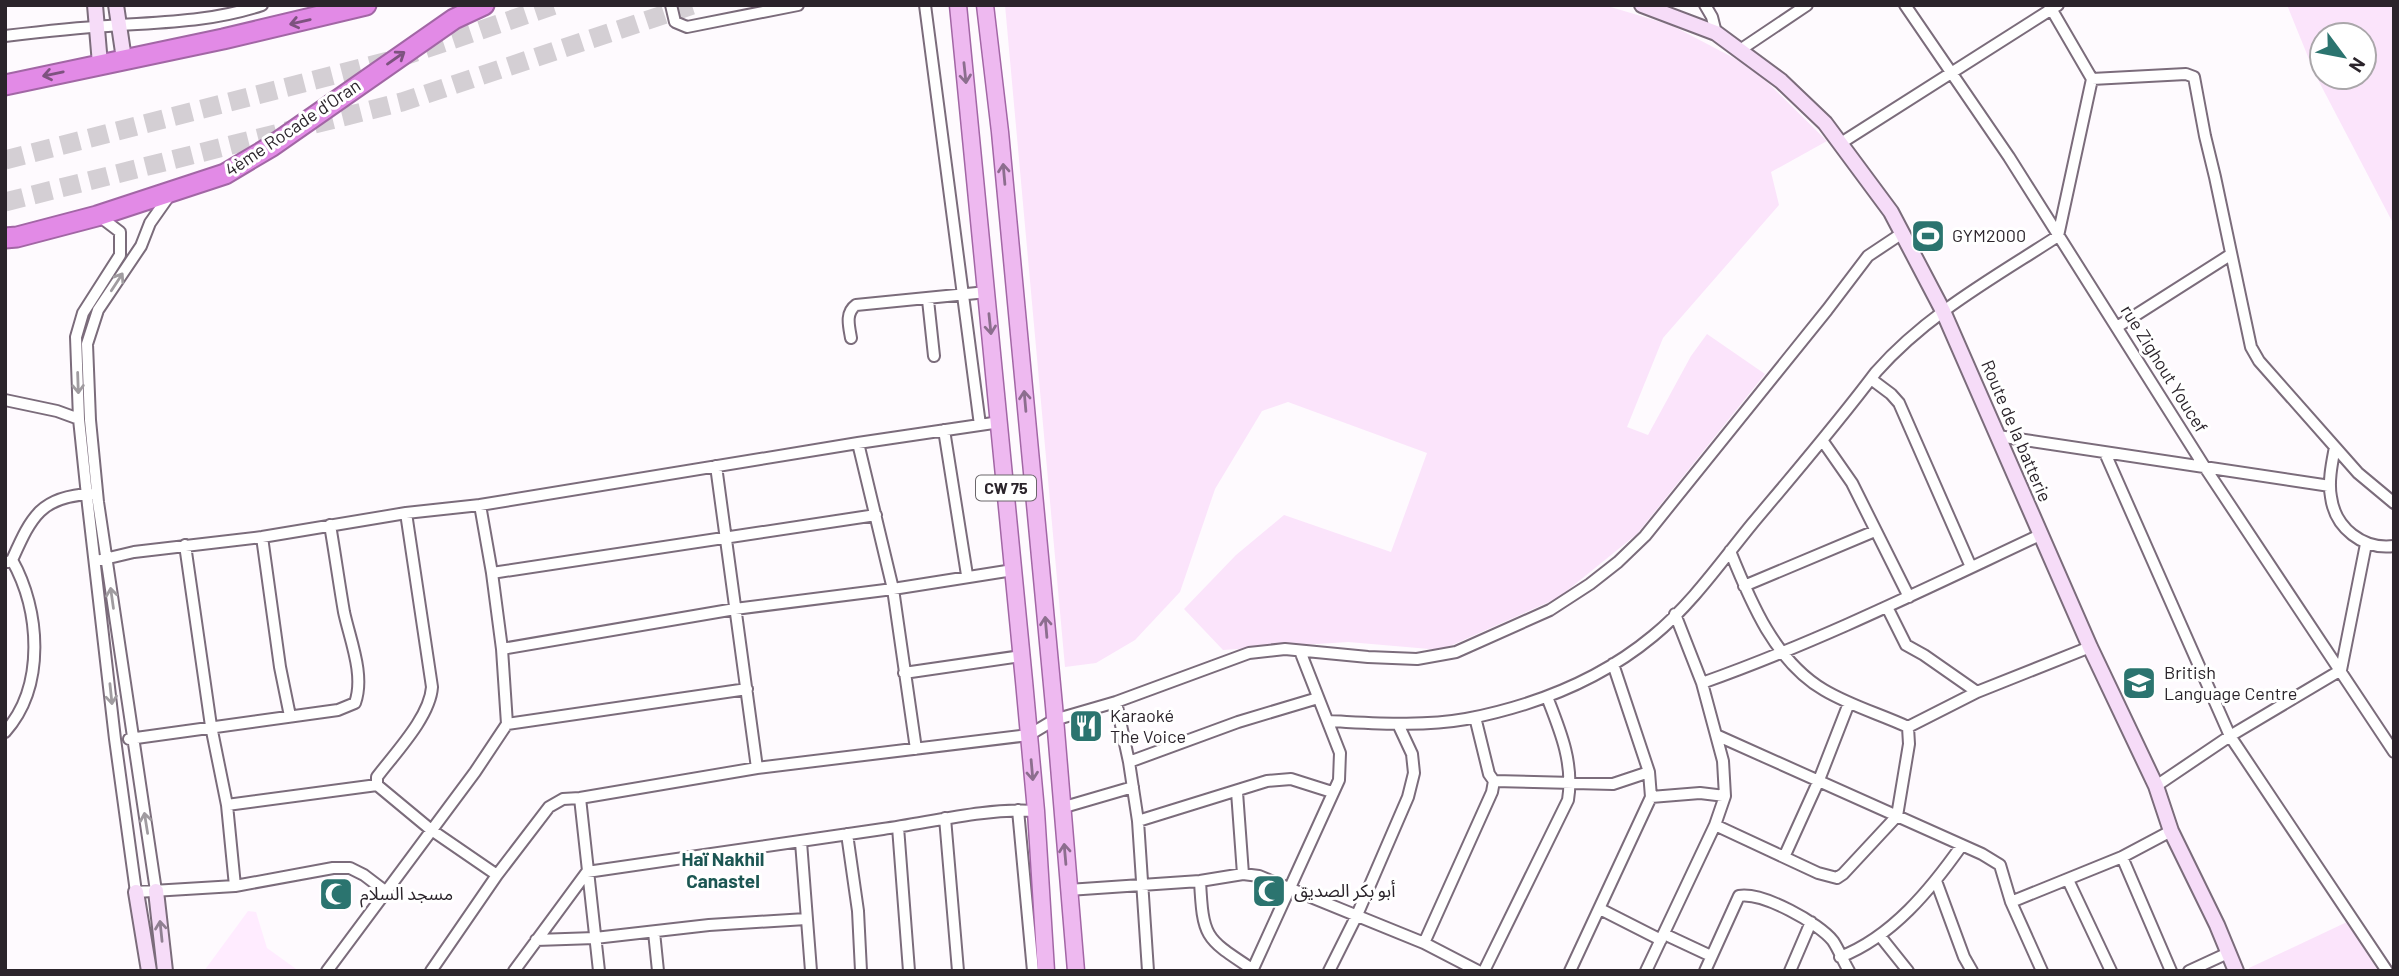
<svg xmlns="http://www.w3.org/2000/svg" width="2399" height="976" font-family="Barlow,'Noto Sans Arabic',sans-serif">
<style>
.built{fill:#ffecff}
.green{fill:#fbe4fb;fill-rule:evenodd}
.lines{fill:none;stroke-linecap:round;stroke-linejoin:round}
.highway-tunnel{stroke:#d4cfd4;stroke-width:19;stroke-dasharray:19 10;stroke-linecap:butt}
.street-casing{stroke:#7b6c7b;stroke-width:14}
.secondary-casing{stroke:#7b6c7b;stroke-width:18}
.primary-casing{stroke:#a266a5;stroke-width:19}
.highway-casing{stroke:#a266a5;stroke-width:23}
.street{stroke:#fff;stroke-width:10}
.secondary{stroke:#f6dcf8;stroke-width:14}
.primary{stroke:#eeb9f0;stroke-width:16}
.highway{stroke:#e28ae6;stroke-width:19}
.oneway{stroke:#7d527f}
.oneway2{stroke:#8c6e8e}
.oneway3{stroke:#a09ca0}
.oneway4{stroke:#908092}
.labels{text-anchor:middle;stroke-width:6;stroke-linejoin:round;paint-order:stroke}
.shield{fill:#fff;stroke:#6b666b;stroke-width:2}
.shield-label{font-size:16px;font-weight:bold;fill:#2b242b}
.street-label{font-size:18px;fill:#2b242b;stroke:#fff}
.poi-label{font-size:18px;fill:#2b242b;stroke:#fff;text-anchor:start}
.neighbourhood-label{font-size:19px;font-weight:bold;fill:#1c5653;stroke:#fff}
</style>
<rect width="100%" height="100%" fill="#fefafe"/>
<!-- built -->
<path class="built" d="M248 911 256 912 267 948 299 971H204Z"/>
<!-- green -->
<path class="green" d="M1005 5H1604L1671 25 1753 68 1827 141 1771 172 1779 205 1663 338 1627 427 1648 435 1691 356 1707 334 1765 374 1637 534 1558 598 1441 650 1348 642 1223 650 1184 609 1236 555 1284 515 1391 552 1427 453 1288 402 1262 411 1215 489 1180 592 1135 640 1096 663 1065 667Z
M2287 5H2394V225L2315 74ZM2322 35H2364V77H2322Z
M2347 922 2378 971H2250L2249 968Z"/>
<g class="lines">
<!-- highway-tunnel -->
<path class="highway-tunnel" d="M5 160 392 60 555 5
M5 202 402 102 693 5"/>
<!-- street casing -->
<g class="street-casing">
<path id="street" d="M671 5 675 22 687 27 798 5
M925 5 980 425
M1705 5 1712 17 1716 33
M1905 5 2009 157 2204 466 2394 752
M5 36C39 32 73 28 108 26 161 22 211 22 262 5
M1740 50 1807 5
M2092 79 2186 74 2194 77 2205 136 2215 177 2251 347 2259 361 2358 473 2394 503
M1841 143 2058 5
M99 216 120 232V255L83 313 76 337 79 419 88 505 115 739 136 892 235 886 333 868H350L364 875 385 891
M928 300 934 356
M2117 327 2230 255
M851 338C849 326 845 313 856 305L987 292
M1871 379 1891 394 1899 403 1971 567
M5 400 57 411 79 419
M944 430 967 575
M1998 436 2330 486
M1822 440 1852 483 1909 597
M858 443 893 589 916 749
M2335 447C2332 463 2328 481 2331 497 2335 528 2363 550 2394 546
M2105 453 2230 736 2387 971
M716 466 757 768
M262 537 280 667 290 716
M185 545 211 726 227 805 235 886
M96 561 134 552 262 537 406 513 480 505 858 443 1000 422
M8 562 12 560C31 518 40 496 91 494
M492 573 876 515
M1744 586 1875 531
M1887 607 1906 645 1924 655 1977 692
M1675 614 1702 683
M502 649 735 609 893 589 1013 570
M904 673 1021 656
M1116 702 1129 762 1138 821 1148 971
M1328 721C1373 723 1421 727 1466 719 1533 706 1600 680 1653 636 1691 605 1721 562 1752 524 1794 474 1837 424 1876 372 1927 314 1995 277 2058 236L2092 79 2049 5
M507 724 747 689
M1908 727 1977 692 2090 647
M5 732C46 686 40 610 12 560
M1716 735 1982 854 2000 865 2011 902 2042 971
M129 739 338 710 355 703C365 675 350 640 344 612 339 583 335 554 330 525
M1129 762 1238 722 1318 698
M1494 781 1613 784 1649 772
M377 785 430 829 497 875
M2156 786 2230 736 2341 670 2366 544
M1237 792 1243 874
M1651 797 1700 793 1725 796
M580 798 599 971
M227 805 377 785V777C395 753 430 717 432 687L406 513
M1061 808 1133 787
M1018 810 1033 971
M945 818 958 971
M1138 821 1267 781 1291 779 1332 792
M1715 825 1818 873 1837 878 1843 874 1897 816 1909 744 1908 727C1880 714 1851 706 1824 690 1775 661 1751 603 1730 551
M898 827 909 971
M847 834 858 911 861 971
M801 842 811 971
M1785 855 1819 780 1849 703
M2122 857 2171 971
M2068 880 2111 971
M1200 881C1203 938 1205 938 1252 969
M1936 881 1964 957 1972 971
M1068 890 1200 881 1243 874 1259 876 1424 943 1478 971
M156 891 98 502 90 420 87 344 98 310 141 246 150 223 169 196
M2011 902 2122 857 2171 831
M1600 909 1661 940
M654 932 658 971
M1664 934 1711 956
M1880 936 1908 971
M536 940 595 938 709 925 806 919
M1424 943 1492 792 1494 781 1489 774 1475 717
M1840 957C1892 937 1931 889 1962 845
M327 971 475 772 507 724 502 649 492 573 480 505
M431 971 497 875 549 807 563 799 580 798 757 768 1029 735 1054 720 1116 702 1249 653 1285 649 1368 657 1417 659 1456 652 1550 610 1590 584 1618 562 1645 536 1827 310 1868 256 1901 234
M514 971 587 872C685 858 784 844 883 829 933 822 985 808 1036 811
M1252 971 1339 780 1340 753 1300 651
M1329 971 1357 915 1408 797 1414 773 1412 754 1398 724
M1484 971 1568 800C1574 763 1560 730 1547 697
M1570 971 1651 797 1649 772 1613 664
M1646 971 1715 825 1725 796 1723 761 1702 683C1818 642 1929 587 2040 535
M1705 971 1739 896C1763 892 1819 923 1833 941 1839 950 1843 961 1849 971
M1790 971 1811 922
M2189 971 2228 953"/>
</g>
<!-- secondary casing -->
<g class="secondary-casing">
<path id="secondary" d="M95 5 100 64
M116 5 124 59
M1642 5 1716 33 1781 81 1825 123 1891 212 1943 311 2090 647 2156 786 2171 831 2217 925 2236 971
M156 891 165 971
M136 892 149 971"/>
</g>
<!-- primary casing -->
<g class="primary-casing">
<path id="primary" d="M958 5 1024 681 1036 811 1046 971
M985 5 1000 132 1054 706 1076 971"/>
</g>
<!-- highway casing -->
<g class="highway-casing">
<path id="highway" d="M5 85 223 39 366 5
M5 238 17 237 97 216 225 174 272 146 454 19 484 5"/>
</g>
<!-- street -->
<use href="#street" class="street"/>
<!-- secondary -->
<use href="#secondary" class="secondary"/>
<!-- primary -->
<use href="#primary" class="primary"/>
<!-- highway -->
<use href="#highway" class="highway"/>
</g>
<!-- one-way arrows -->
<defs><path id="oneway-shaft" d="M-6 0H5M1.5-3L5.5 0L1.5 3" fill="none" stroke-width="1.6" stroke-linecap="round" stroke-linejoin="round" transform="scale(1.75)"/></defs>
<g class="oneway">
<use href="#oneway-shaft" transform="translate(300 22) rotate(167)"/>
<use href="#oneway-shaft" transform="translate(396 58) rotate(-35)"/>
<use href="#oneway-shaft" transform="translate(53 74) rotate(168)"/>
</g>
<g class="oneway2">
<use href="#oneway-shaft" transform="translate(965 73) rotate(84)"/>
<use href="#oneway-shaft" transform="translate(1004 174) rotate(-95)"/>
<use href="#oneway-shaft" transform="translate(990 324) rotate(84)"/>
<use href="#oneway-shaft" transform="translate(1025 401) rotate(-95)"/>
<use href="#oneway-shaft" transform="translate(1046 627) rotate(-95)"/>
<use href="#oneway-shaft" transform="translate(1032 770) rotate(85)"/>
<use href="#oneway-shaft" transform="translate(1065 854) rotate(-95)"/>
</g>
<g class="oneway3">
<use href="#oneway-shaft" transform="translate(117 282) rotate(-57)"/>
<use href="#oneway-shaft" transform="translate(78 383) rotate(88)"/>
<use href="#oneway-shaft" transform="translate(112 598) rotate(-98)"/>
<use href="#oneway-shaft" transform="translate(111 694) rotate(84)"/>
<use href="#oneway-shaft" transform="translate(146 823) rotate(-99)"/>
</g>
<use class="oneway4" href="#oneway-shaft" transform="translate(161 931) rotate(-96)"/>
<!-- icons -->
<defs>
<g id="stadium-square" transform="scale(1.75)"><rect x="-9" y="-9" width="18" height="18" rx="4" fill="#2b746f" stroke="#fff"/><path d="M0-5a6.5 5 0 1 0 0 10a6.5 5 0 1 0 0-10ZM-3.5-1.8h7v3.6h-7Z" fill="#fff"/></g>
<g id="school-square" transform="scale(1.75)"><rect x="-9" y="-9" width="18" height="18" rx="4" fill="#2b746f" stroke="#fff"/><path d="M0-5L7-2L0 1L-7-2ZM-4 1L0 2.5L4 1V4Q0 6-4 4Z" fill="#fff"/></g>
<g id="restaurant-square" transform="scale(1.75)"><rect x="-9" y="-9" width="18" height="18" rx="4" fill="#2b746f" stroke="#fff"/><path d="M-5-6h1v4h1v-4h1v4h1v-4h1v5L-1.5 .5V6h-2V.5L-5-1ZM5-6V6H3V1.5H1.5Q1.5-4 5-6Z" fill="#fff"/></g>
<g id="mosque-square" transform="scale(1.75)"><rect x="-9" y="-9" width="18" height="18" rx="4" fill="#2b746f" stroke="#fff"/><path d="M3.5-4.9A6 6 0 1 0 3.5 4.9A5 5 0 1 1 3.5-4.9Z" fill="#fff"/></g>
</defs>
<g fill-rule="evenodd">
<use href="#stadium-square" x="1928" y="236"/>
<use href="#school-square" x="2139" y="683"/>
<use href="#restaurant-square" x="1086" y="726"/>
<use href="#mosque-square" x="1269" y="891"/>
<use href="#mosque-square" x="336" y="894"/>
</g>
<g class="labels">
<!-- shield labels -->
<rect class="shield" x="976" y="475.5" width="60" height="25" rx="5"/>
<g class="shield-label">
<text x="1006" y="494">CW 75</text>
</g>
<!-- street labels -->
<g class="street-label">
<text transform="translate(293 128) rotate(-34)" y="6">4ème Rocade d'Oran</text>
<text transform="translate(2164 369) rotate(58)" y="6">rue Zighout Youcef</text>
<text transform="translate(2016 431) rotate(67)" y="6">Route de la batterie</text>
</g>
<!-- poi labels -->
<g class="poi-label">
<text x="1952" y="242">GYM2000</text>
<text x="2164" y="679">British<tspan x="2164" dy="21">Language Centre</tspan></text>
<text x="1110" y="722">Karaoké<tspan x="1110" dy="21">The Voice</tspan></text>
<text x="1294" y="897">أبو بكر الصديق</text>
<text x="360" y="900">مسجد السلام</text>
</g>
<!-- neighbourhood labels -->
<g class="neighbourhood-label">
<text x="723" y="866">Haï Nakhil<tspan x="723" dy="22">Canastel</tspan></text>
</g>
</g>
<!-- border -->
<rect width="2399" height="976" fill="none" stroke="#2b242b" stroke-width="14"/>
<!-- north arrow -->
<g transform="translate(2343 56) rotate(122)"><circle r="33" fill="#ffffff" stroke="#aaa7aa" stroke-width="2"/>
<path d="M0-5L12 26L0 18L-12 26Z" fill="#2b746f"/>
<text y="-10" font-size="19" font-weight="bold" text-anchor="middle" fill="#2b242b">N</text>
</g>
</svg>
